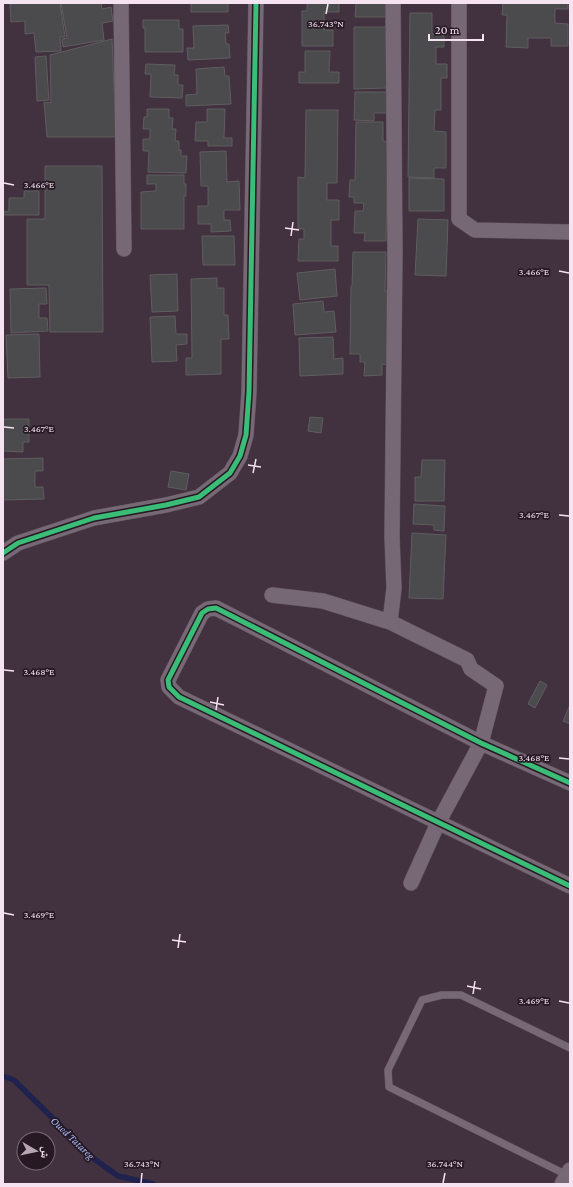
<svg xmlns="http://www.w3.org/2000/svg" width="573" height="1187" font-family="'Crimson Pro','Noto Naskh Arabic',serif">
<style>
.lines{fill:none;stroke-linecap:round;stroke-linejoin:round}
.stream{stroke:#1f224e;stroke-width:5.5}
.building{fill:#4b4a4c;stroke:#5f5e5f}
.lane-casing{stroke:#5d4f5b;stroke-width:8}
.street-casing{stroke:#5d4f5b;stroke-width:16}
.lane{stroke:#766874;stroke-width:7}
.street{stroke:#766874;stroke-width:15}
.cycleway-casing{stroke:#261924;stroke-width:8}
.cycleway{stroke:#3abd76;stroke-width:5}
.ticks{fill:none;stroke:#f6e3f2;stroke-width:1.5}
.labels{text-anchor:middle;stroke-width:3.5;stroke-linejoin:round;paint-order:stroke}
.water-label{font-size:11px;font-style:italic;fill:#abbaf9;stroke:#261924}
.ticks-label{font-size:10px;text-anchor:middle;fill:#f6e3f2;stroke:#261924;stroke-width:3.5;stroke-linejoin:round;paint-order:stroke}
</style>
<rect width="100%" height="100%" fill="#42313f"/>
<g class="lines">
<!-- stream -->
<path class="stream" d="M3 1076 14 1080 93 1158 118 1176 153 1184"/>
</g>
<!-- building -->
<path class="building" d="M28 3H60L65 37H60L61 51 36 52 34 33 25 34V21L11 22 10 4Z
M61 3H101L102 9 111 7 113 21 102 23 104 40 63 47 62 39 67 38Z
M191 3H228V12H191Z
M307 3H339V12H324V30H333V46H302V11H307Z
M356 3H387L386 17H355Z
M503 3H568V9H555V23L568 24V46H551V38H528V48L506 47 507 15H502Z
M410 13H432V34H444V47H436V64H447V78H441V110H435L434 131 446 132V168H434V178L408 177Z
M143 20H179V29H183V52H145V28H143Z
M228 25 229 33H225L226 44H229L230 58 188 60 187 48H194L193 26Z
M354 27H386L387 88 354 89Z
M112 39 116 137H47L44 102 51 103 50 55Z
M305 51H330L329 72H339V83H299V72H305Z
M46 56 49 100 37 101 35 57Z
M146 64 175 65 174 75H178V85H183L182 98 150 97 151 74H145Z
M224 67 225 76H229L231 104 186 106V95L197 94 196 69Z
M355 92H387L390 113H374V121L354 120Z
M147 109H169V118H173L172 129H176L175 141H179V150H181V156H187L186 173 148 172 149 151H143V139H150V129H143L144 117H147Z
M207 109H225L224 138H232V146H208V141H195L196 122H207Z
M306 110H338L337 183H327V200H339V220H331V246H338V261H298L299 239H304V229H298V177L305 178Z
M356 122H383V141L390 142 389 182H387L386 241H364L365 233H354L355 211H363L364 203H354V197H349L350 180H355Z
M226 151 227 182 239 181 240 210H224V220H230L231 231 211 232V224H198V206H208V186H201L200 152Z
M45 166H102L103 332H50L49 285H27V219H45Z
M147 175H184V184H186V196H184V229H141V192L156 191V184H147Z
M409 178 444 179V211H409Z
M24 191H39V215H3V212L9 211V198H24Z
M418 219 448 220 446 276 415 275Z
M202 236H234L235 265H203Z
M353 252H386L385 291H391L390 365 382 364V375L364 376 365 362H360V354H350L351 286H352Z
M335 269 337 296 300 300 297 273Z
M177 274 178 311 152 312 150 275Z
M217 278V288H224V315H228L229 339H221V374L186 375V358H192L191 279Z
M46 288 47 304H39V318H47L48 331 11 333 10 289Z
M323 301 324 312 334 311 336 332 295 335 293 304Z
M175 316 176 334H187V344L176 345 177 361 152 362 150 317Z
M39 334 40 377 8 378 6 335Z
M333 337 334 359 343 358V374L300 376 299 338Z
M310 417 323 418 321 433 308 431Z
M3 419H29V442H23V452L3 451Z
M43 458V471H35V487H43L44 499 3 500V459Z
M422 460H445L444 501H415V477H421Z
M171 471 189 474 186 490 168 487Z
M414 504 445 506 444 531 434 530V525L413 524Z
M412 533 446 535 443 599 409 598Z
M540 681 547 685 535 708 528 704Z
M570 705V724L563 721Z"/>
<g class="lines">
<!-- lane casing -->
<g class="lane-casing">
<path id="lane" d="M567 1175 389 1087 388 1070 422 1000 442 995H461L570 1048"/>
</g>
<!-- street casing -->
<g class="street-casing">
<path id="street" d="M121 3 124 249
M459 3V219L475 230 570 232
M3 553 18 543 94 518 166 505 199 497 230 473 240 456 246 435 249 392 256 3
M272 595 323 601 390 622 467 660 471 669 496 686 481 743 438 823 411 883
M390 622 394 588 392 537 395 251 393 3
M570 783 481 743 216 608 208 609 202 613 168 680 169 687 179 697 570 886
M562 1184 570 1170"/>
</g>
<!-- lane -->
<use href="#lane" class="lane"/>
<!-- street -->
<use href="#street" class="street"/>
<!-- cycleway casing -->
<g class="cycleway-casing">
<path id="cycleway" d="M3 553 18 543 94 518 166 505 199 497 230 473 240 456 246 435 249 392 256 3
M570 783 481 743 216 608 208 609 202 613 168 680 169 687 179 697 570 886"/>
</g>
<!-- cycleway -->
<use href="#cycleway" class="cycleway"/>
</g>
<!-- ticks -->
<path class="ticks" d="M326 14 328 4M4 183 14 185M285 228 299 230M291 236 293 222M559 271 569 273M4 427 14 428M248 465 261 467M253 473 256 459M559 515 569 516M4 670 14 671M210 702 224 705M216 710 218 697M559 758 569 759M4 913 14 915M172 940 186 942M178 948 180 934M467 986 481 989M473 994 475 981M559 1001 569 1003M141 1183 142 1173M443 1183 445 1173"/>
<g class="labels">
<!-- water labels -->
<g class="water-label">
<text transform="translate(73 1138) rotate(44)" y="4">Oued Tatareg</text>
</g>
</g>
<g class="ticks-label">
<text x="326" y="27">36.743°N</text>
<text x="39" y="188">3.466°E</text>
<text x="534" y="275">3.466°E</text>
<text x="39" y="432">3.467°E</text>
<text x="534" y="518">3.467°E</text>
<text x="39" y="675">3.468°E</text>
<text x="534" y="761">3.468°E</text>
<text x="39" y="918">3.469°E</text>
<text x="534" y="1004">3.469°E</text>
<text x="142" y="1167">36.743°N</text>
<text x="445" y="1167">36.744°N</text>
</g>
<!-- border -->
<rect width="573" height="1187" fill="none" stroke="#f6e3f2" stroke-width="8"/>
<!-- north arrow -->
<g transform="translate(36 1151) rotate(99)"><circle r="19" fill="#261924" stroke="#796a76"/>
<path d="M0-3L7 15L0 10L-7 15Z" fill="#b7a5b3"/>
<text y="-6" font-size="11" font-weight="bold" text-anchor="middle" fill="#f6e3f2">ش</text>
</g>
<!-- scale -->
<path d="M429 34v6h54v-6" fill="none" stroke="#f6e3f2" stroke-width="2"/>
<text x="435" y="34" font-size="12" fill="#f6e3f2" stroke="#261924" stroke-width="3" paint-order="stroke">20 m</text>
</svg>
